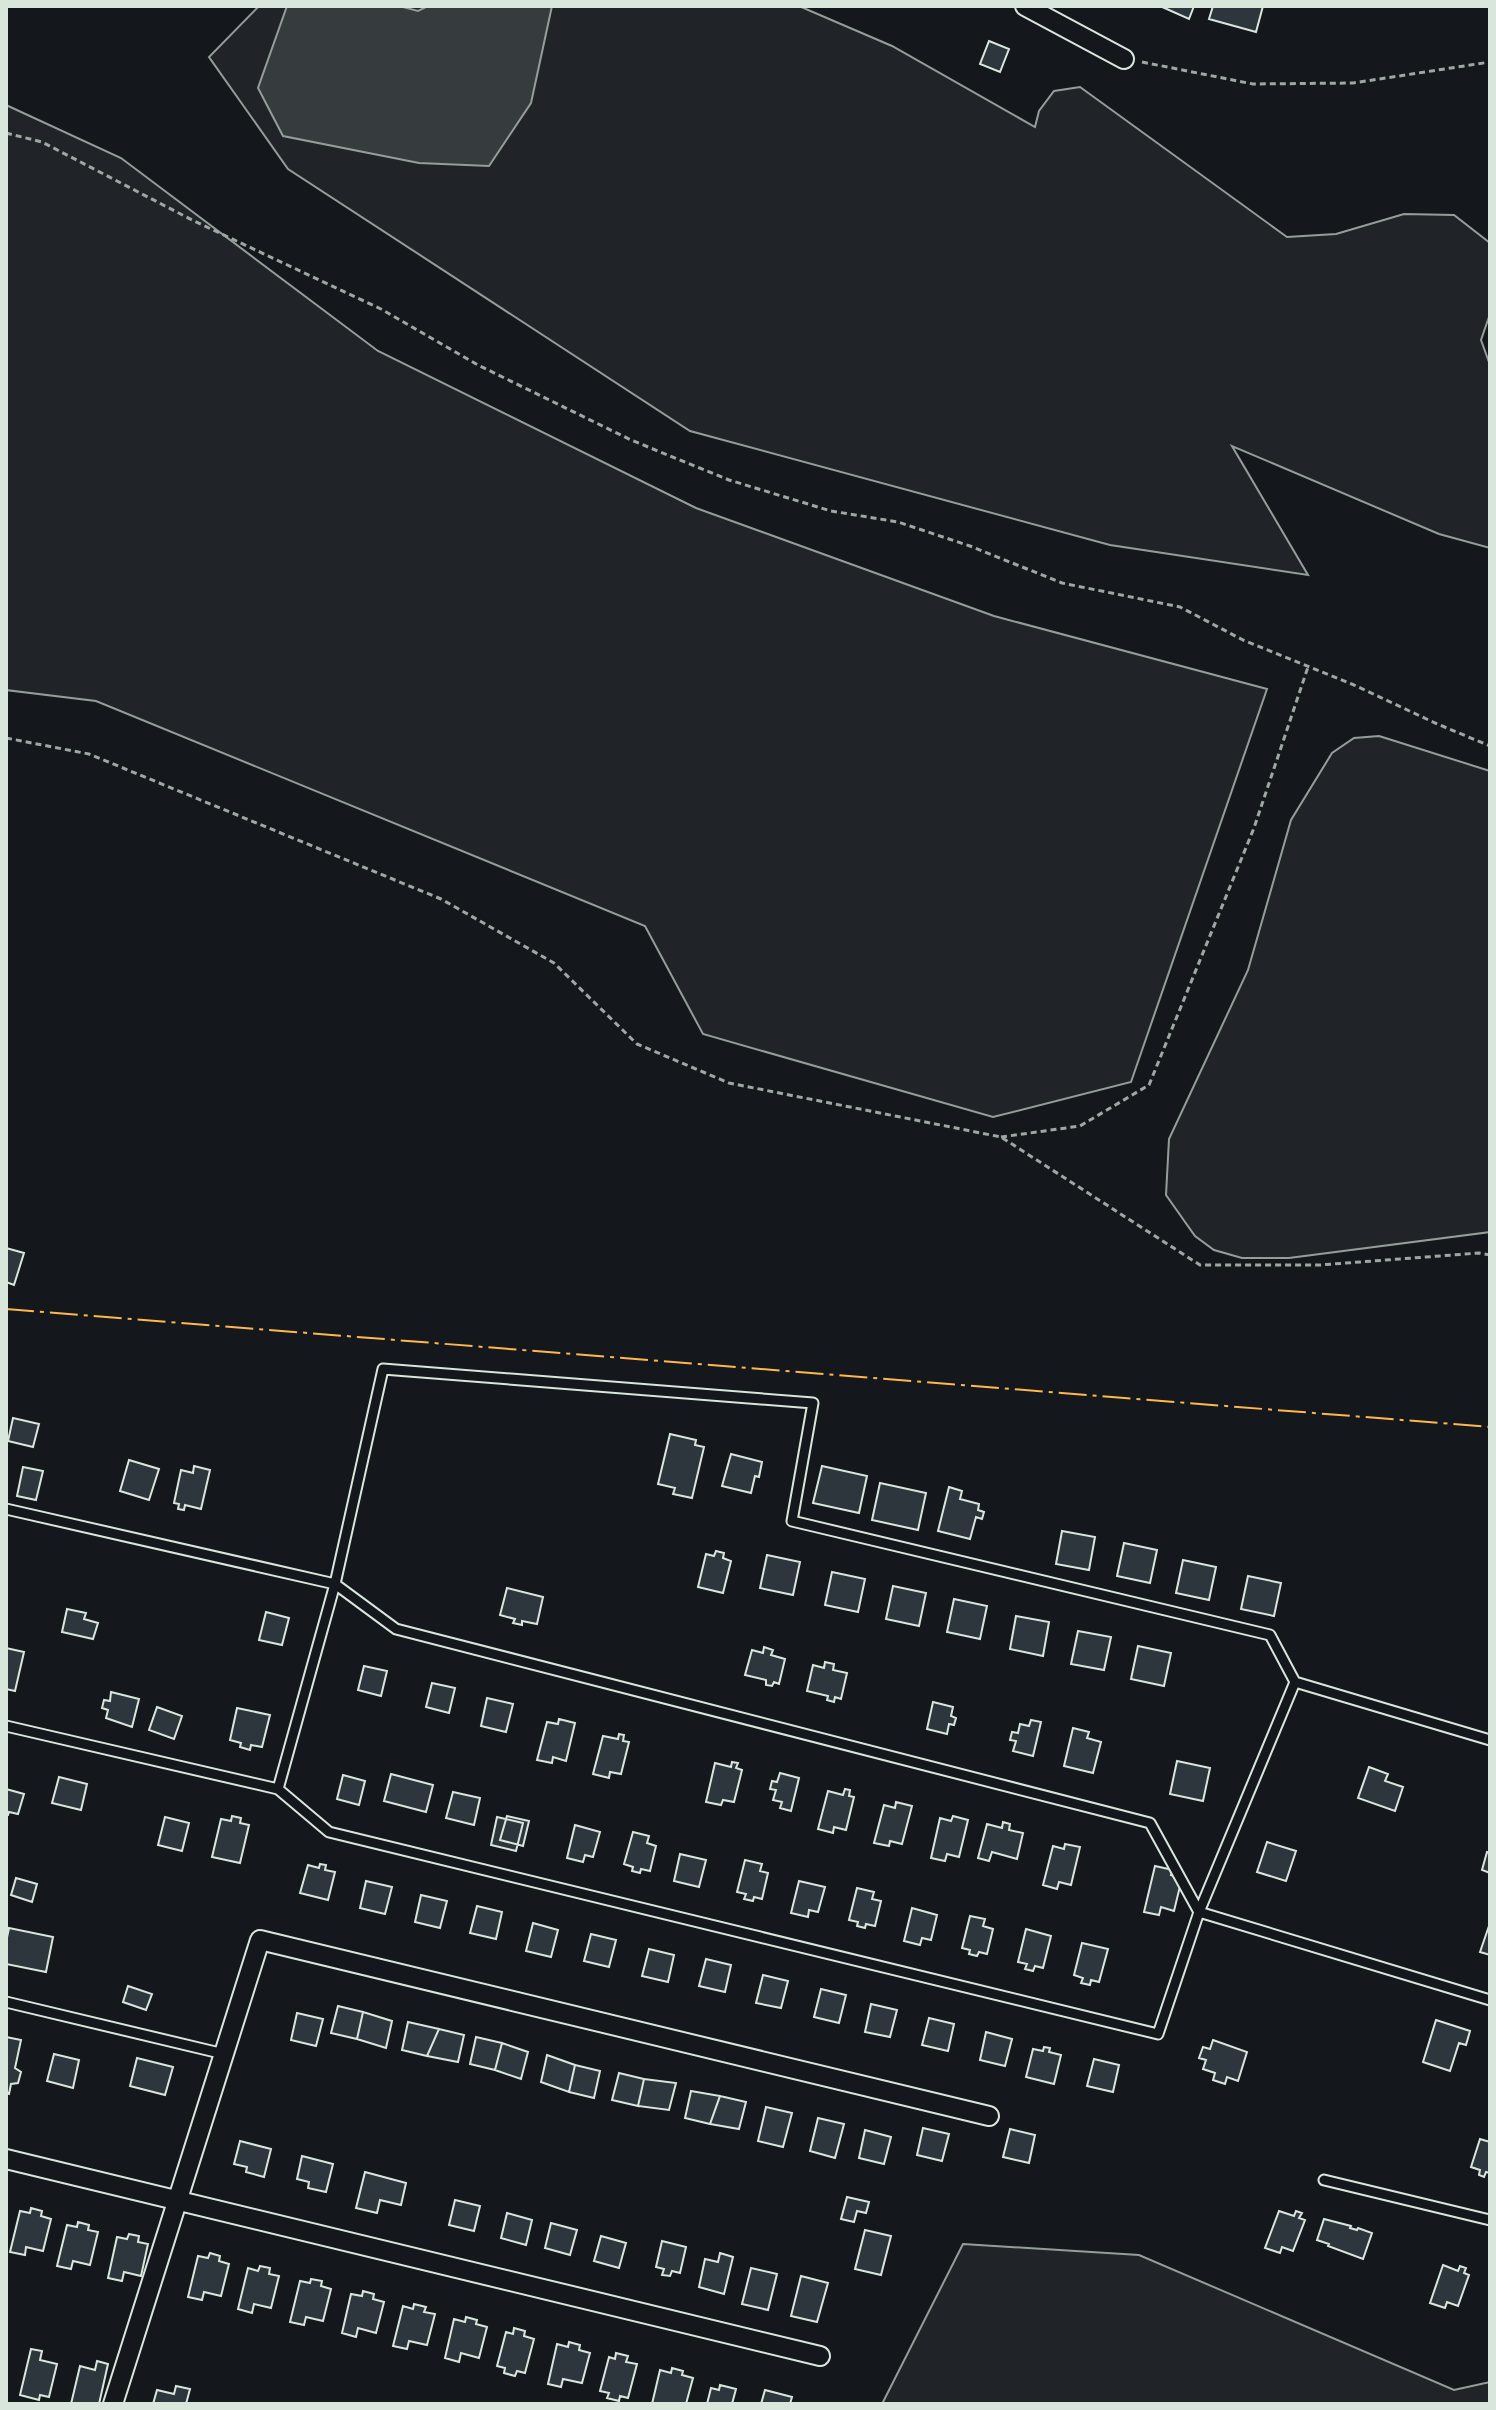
<svg xmlns="http://www.w3.org/2000/svg" width="1496" height="2410" font-family="Lato,sans-serif">
<style>
.green{fill:#202428;stroke:#939e99;stroke-width:2}
.water{fill:#363b3e;stroke:#939e99;stroke-width:2}
.building{fill:#2c363c;stroke:#d8e6dc;stroke-width:2}
.lines{fill:none;stroke-linecap:round;stroke-linejoin:round}
.lane-casing{stroke:#d8e6dc;stroke-width:13}
.street-casing{stroke:#d8e6dc;stroke-width:22}
.path{stroke:#9da8a2;stroke-width:3;stroke-dasharray:6 4;stroke-linecap:butt}
.lane{stroke:#14181c;stroke-width:9}
.street{stroke:#14181c;stroke-width:18}
.power{stroke:#ffb74d;stroke-width:2;stroke-dasharray:28 6 4 6;stroke-linecap:butt}
</style>
<rect width="100%" height="100%" fill="#14181c"/>
<!-- green -->
<path class="green" d="M259 6H799L892 46 1035 127 1039 111 1054 91 1080 87 1287 237 1336 234 1404 214 1454 215 1490 243V314L1481 340 1490 365V548L1439 534 1232 446 1308 575 1110 545 690 431 288 169 209 57Z
M6 105 121 158 378 351 696 508 994 616 1267 689 1131 1082 993 1117 703 1034 645 926 96 701 6 690Z
M1379 736 1490 771V1232L1289 1258H1242L1214 1250 1195 1236 1166 1195 1169 1139 1248 970 1291 820 1332 753 1354 738Z
M963 2244 1139 2255 1454 2390 1490 2382V2404H882Z"/>
<!-- water -->
<path class="water" d="M287 6H399L418 11 428 6H552L531 103 489 166 419 163 283 136 258 88Z"/>
<!-- building -->
<path class="building" d="M1160 6H1194L1189 19Z
M1213 6H1263L1256 32 1209 19Z
M989 41 1009 49 1000 72 980 64Z
M6 1248 24 1253 14 1285 6 1282Z
M13 1418 39 1424 33 1447 8 1441Z
M670 1434 696 1440 695 1445 704 1447 692 1498 673 1494 675 1488 658 1484Z
M731 1454 762 1462 759 1477 755 1476 751 1493 722 1486Z
M129 1460 159 1469 149 1500 120 1491Z
M194 1466 210 1470 201 1509 185 1505 184 1510 178 1509 179 1504 174 1503 181 1470 193 1473Z
M822 1466 867 1476 859 1513 813 1503Z
M23 1467 43 1471 36 1500 17 1496Z
M880 1483 926 1493 918 1530 872 1520Z
M949 1487 962 1491 960 1499 979 1504 978 1510 984 1512 982 1519 976 1517 970 1539 938 1531Z
M1062 1531 1095 1537 1089 1570 1056 1564Z
M1124 1543 1157 1550 1150 1583 1117 1576Z
M716 1551 724 1553 723 1558 731 1561 723 1593 698 1587 706 1554 714 1556Z
M767 1555 800 1562 793 1595 760 1588Z
M1183 1560 1216 1567 1209 1600 1176 1593Z
M832 1572 865 1579 858 1612 825 1605Z
M1248 1576 1281 1583 1274 1616 1241 1609Z
M893 1586 926 1593 919 1626 886 1619Z
M507 1588 543 1597 537 1624 522 1621V1625L513 1623 515 1619 500 1615Z
M954 1599 987 1606 980 1639 947 1632Z
M67 1609 86 1613 84 1619 98 1623 93 1639 62 1632Z
M266 1612 289 1618 282 1645 259 1640Z
M1016 1616 1049 1622 1043 1656 1010 1649Z
M1078 1631 1111 1637 1104 1670 1071 1664Z
M1138 1646 1171 1653 1164 1686 1131 1679Z
M764 1647 773 1650 771 1655 785 1659 779 1684 774 1682 772 1686 766 1685V1680L745 1675 752 1650 763 1653Z
M6 1648 24 1652 15 1691 6 1689Z
M825 1662 834 1664 833 1670 847 1673 841 1699 835 1697 834 1702 827 1700 828 1696 807 1691 813 1665 824 1668Z
M364 1666 387 1671 381 1696 358 1690Z
M432 1683 455 1688 449 1713 426 1707Z
M111 1692 139 1699 132 1727 106 1718 108 1710 102 1708 104 1700 110 1701Z
M487 1698 513 1704 506 1732 481 1726Z
M933 1702 953 1707 951 1716 956 1718 954 1725 949 1724 947 1734 927 1729Z
M157 1707 182 1716 174 1739 149 1730Z
M237 1708 270 1715 262 1747 251 1745 250 1750 240 1747 241 1743 230 1740Z
M559 1719 575 1723 566 1761 553 1757 552 1763 537 1760 547 1722 558 1724Z
M1031 1720 1041 1722 1033 1756 1013 1751 1016 1741 1010 1740 1012 1732 1018 1733 1020 1724 1029 1726Z
M1073 1728 1089 1732 1087 1738 1101 1742 1093 1773 1064 1766Z
M619 1734 624 1735 623 1741 629 1742 621 1774 610 1772 609 1778 593 1774 603 1736 618 1739Z
M1177 1761 1210 1768 1203 1801 1170 1794Z
M732 1762 738 1763 736 1768 742 1770 734 1802 723 1800 721 1805 706 1802 715 1763 731 1767Z
M1369 1767 1388 1774 1385 1781 1403 1787 1395 1811 1358 1798Z
M780 1773 799 1778 791 1811 780 1808 782 1802 773 1800 776 1790 770 1789 772 1781 777 1782Z
M391 1774 433 1785 426 1812 384 1801Z
M343 1775 365 1781 359 1805 337 1799Z
M59 1777 87 1784 81 1810 52 1803Z
M6 1789 24 1794 18 1814 9 1812 8 1815H6Z
M845 1789 850 1790 849 1796 854 1797 846 1830 834 1827 833 1833 818 1829 828 1791 843 1795Z
M453 1792 480 1798 474 1825 446 1818Z
M896 1802 912 1806 902 1844 890 1841 889 1846 874 1843 884 1805 895 1808Z
M232 1816 241 1818 240 1823 249 1825 240 1863 212 1857 221 1819 231 1821Z
M507 1816 529 1821 523 1846 500 1840Z
M953 1816 968 1820 959 1857 947 1854 945 1861 931 1858 940 1818 951 1821Z
M165 1817 189 1823 182 1851 158 1845Z
M497 1817 523 1823 516 1851 491 1845Z
M1003 1822 1010 1824 1009 1830 1023 1833 1017 1859 992 1852 989 1861 978 1858 987 1824 1002 1828Z
M575 1825 600 1832 593 1857 585 1855 583 1862 567 1858Z
M633 1832 649 1836 647 1843 656 1846 650 1871 641 1869 640 1873 632 1871 633 1867 624 1864Z
M1267 1842 1296 1851 1286 1881 1257 1872Z
M1065 1844 1080 1847 1071 1885 1059 1882 1057 1889 1043 1885 1053 1846 1064 1849Z
M1487 1852 1490 1853V1873L1482 1870Z
M680 1854 706 1860 699 1887 674 1881Z
M745 1860 762 1864 760 1871 768 1873 762 1899 754 1897 753 1901 744 1899 746 1894 737 1892Z
M320 1864 326 1865 325 1870 335 1872 328 1900 300 1893 308 1865 319 1868Z
M1155 1866 1173 1870 1171 1875 1182 1878 1174 1911 1161 1907 1159 1915 1144 1912Z
M16 1878 37 1884 32 1902 11 1895Z
M366 1881 392 1887 385 1914 360 1908Z
M799 1881 825 1887 818 1912 809 1910 808 1917 791 1913Z
M857 1888 874 1892 872 1899 881 1901 875 1926 866 1924 865 1928 857 1926 858 1922 849 1920Z
M421 1895 447 1901 440 1928 415 1922Z
M477 1906 502 1912 496 1939 470 1933Z
M912 1908 937 1915 931 1940 922 1938 920 1945 904 1941Z
M970 1916 985 1919 983 1926 993 1929 987 1954 979 1952 977 1956 969 1954 970 1950 962 1948Z
M533 1923 558 1930 551 1957 526 1951Z
M1490 1923V1955L1480 1952Z
M9 1928 53 1937 46 1972 6 1964V1942Z
M1026 1929 1051 1936 1043 1968 1035 1966 1033 1971 1025 1969 1027 1964 1018 1962Z
M591 1934 616 1940 609 1967 584 1961Z
M1082 1943 1108 1949 1099 1982 1091 1980 1090 1985 1081 1983 1083 1978 1074 1975Z
M649 1949 674 1955 668 1982 642 1976Z
M706 1959 731 1965 725 1992 699 1986Z
M763 1975 788 1981 781 2008 756 2003Z
M128 1986 152 1994 146 2010 123 2002Z
M821 1989 846 1995 839 2023 814 2017Z
M871 2004 897 2010 890 2037 865 2032Z
M338 2006 363 2012 357 2039 331 2033Z
M363 2012 392 2021 386 2048 357 2039Z
M297 2013 323 2019 316 2046 291 2040Z
M929 2018 954 2024 948 2051 922 2045Z
M1436 2020 1470 2031 1466 2045 1459 2043 1450 2071 1423 2062Z
M408 2022 439 2029 427 2056 402 2050Z
M439 2029 464 2035 458 2062 427 2056Z
M986 2032 1012 2039 1005 2066 980 2060Z
M6 2037 21 2040 15 2068 21 2072 18 2083 11 2084 9 2094 6 2093Z
M476 2037 502 2043 495 2070 470 2064Z
M1213 2040 1247 2052 1238 2081 1227 2077 1225 2084 1213 2080 1215 2073 1203 2069 1206 2060 1199 2058 1203 2047 1210 2049Z
M502 2043 528 2052 521 2079 495 2070Z
M1044 2047 1050 2048 1049 2052 1061 2055 1054 2084 1026 2077 1033 2049 1043 2051Z
M54 2054 79 2060 73 2088 47 2081Z
M547 2055 575 2065 569 2092 541 2082Z
M137 2058 173 2067 165 2095 130 2086Z
M1094 2059 1119 2065 1113 2092 1087 2086Z
M575 2065 600 2071 594 2098 569 2092Z
M619 2073 644 2079 638 2106 612 2100Z
M644 2079 676 2083 669 2110 638 2106Z
M691 2091 720 2096 710 2124 685 2118Z
M720 2096 746 2102 739 2129 710 2124Z
M766 2107 792 2113 783 2147 758 2141Z
M818 2118 844 2124 835 2158 810 2151Z
M923 2128 949 2134 942 2161 917 2155Z
M1010 2129 1035 2135 1029 2163 1003 2157Z
M865 2130 891 2137 884 2164 859 2158Z
M1480 2139 1490 2142V2173L1486 2172 1484 2177 1479 2175 1480 2170 1471 2167Z
M240 2141 271 2149 264 2177 246 2172 247 2167 234 2164Z
M302 2156 333 2164 326 2192 308 2188 309 2182 297 2179Z
M365 2172 406 2183 401 2205 380 2200 377 2213 356 2208Z
M847 2197 869 2202 866 2213 857 2211 854 2222 841 2219Z
M455 2200 480 2206 474 2231 449 2225Z
M31 2208 42 2211 41 2216 51 2219 43 2251 26 2247 25 2255 10 2252 20 2211 30 2213Z
M1279 2211 1294 2216 1296 2211 1302 2213 1299 2218 1305 2220 1293 2251 1282 2247 1280 2253 1265 2248Z
M507 2213 532 2220 526 2245 501 2238Z
M1324 2219 1351 2226 1350 2228 1357 2230 1358 2228 1372 2233 1363 2259 1328 2246 1329 2244 1317 2240Z
M78 2222 89 2225 88 2230 98 2232 90 2265 73 2261 71 2269 57 2266 67 2225 77 2227Z
M551 2223 577 2230 570 2255 545 2248Z
M865 2230 891 2236 881 2275 855 2269Z
M129 2234 139 2236 138 2242 148 2244 141 2276 124 2272 122 2281 108 2278 117 2237 127 2239Z
M601 2236 626 2243 619 2268 594 2261Z
M662 2241 686 2247 680 2273 672 2271 670 2276 662 2275 664 2269 656 2267Z
M210 2253 220 2256 219 2261 229 2264 221 2296 204 2292 202 2300 188 2297 198 2256 208 2258Z
M720 2253 733 2257 724 2294 699 2287 705 2259 718 2262Z
M1443 2265 1458 2271 1460 2266 1466 2268 1464 2273 1469 2275 1458 2306 1447 2302 1445 2308 1430 2303Z
M260 2266 270 2268 269 2274 279 2276 271 2308 254 2304 252 2313 238 2309 248 2268 258 2271Z
M751 2268 777 2274 768 2310 742 2304Z
M801 2276 828 2283 817 2322 791 2316Z
M311 2279 322 2281 321 2286 331 2289 323 2321 306 2317 304 2325 290 2322 300 2281 310 2283Z
M363 2291 374 2294 373 2299 384 2302 376 2333 358 2328 356 2337 342 2333 351 2294 362 2296Z
M414 2304 426 2307 424 2312 435 2314 427 2345 409 2341 407 2349 393 2346 403 2306 413 2309Z
M466 2317 477 2320 476 2324 487 2327 479 2358 461 2353 459 2362 445 2358 454 2319 465 2322Z
M514 2328 525 2331 524 2336 534 2339 525 2373 517 2371 515 2376 504 2373 505 2368 497 2366 506 2332 513 2334Z
M569 2342 580 2345 579 2350 590 2353 582 2383 563 2379 561 2387 548 2384 557 2344 568 2347Z
M31 2349 42 2351 40 2360 57 2364 49 2397 40 2395 39 2400 20 2395Z
M616 2353 628 2356 626 2362 637 2364 628 2398 620 2396 619 2401 607 2398 609 2393 600 2391 609 2357 615 2359Z
M97 2361 108 2364 99 2404H71L80 2366 95 2370Z
M672 2368 683 2371 682 2375 693 2378 686 2404H652L660 2370 671 2373Z
M720 2385 736 2389 732 2404H707L711 2388 719 2390Z
M176 2386 190 2389 186 2404H153L157 2390 174 2394Z
M765 2390 792 2397 790 2404H761Z"/>
<g class="lines">
<!-- lane casing -->
<g class="lane-casing">
<path id="lane" d="M6 1509 335 1584 396 1629 1150 1823 1199 1912
M6 1726 278 1789 329 1832 1158 2034 1199 1912 1490 2000
M278 1789 335 1584 383 1369 813 1403 792 1521 1270 1635 1295 1682 1490 1740
M1199 1912 1295 1682
M6 2002 224 2054
M1324 2180 1490 2220"/>
</g>
<!-- street casing -->
<g class="street-casing">
<path id="street" d="M1025 6 1124 59
M6 2159 820 2356
M113 2404 260 1940 989 2116"/>
</g>
<!-- path -->
<path class="path" d="M1142 62 1253 84 1353 83 1490 62
M6 133 42 142 194 221 381 309 478 365 631 440 729 480 831 511 898 522 970 546 1062 583 1180 607 1243 640 1354 685 1435 723 1490 746
M6 738 89 754 441 899 554 963 637 1044 729 1083 1001 1137 1200 1265H1320L1479 1253 1490 1255
M1001 1137 1080 1126 1149 1085 1254 828 1308 667"/>
<!-- lane -->
<use href="#lane" class="lane"/>
<!-- street -->
<use href="#street" class="street"/>
<!-- power -->
<path class="power" d="M6 1309 1490 1427"/>
</g>
<!-- border -->
<rect width="1496" height="2410" fill="none" stroke="#d8e6dc" stroke-width="16"/>
</svg>
